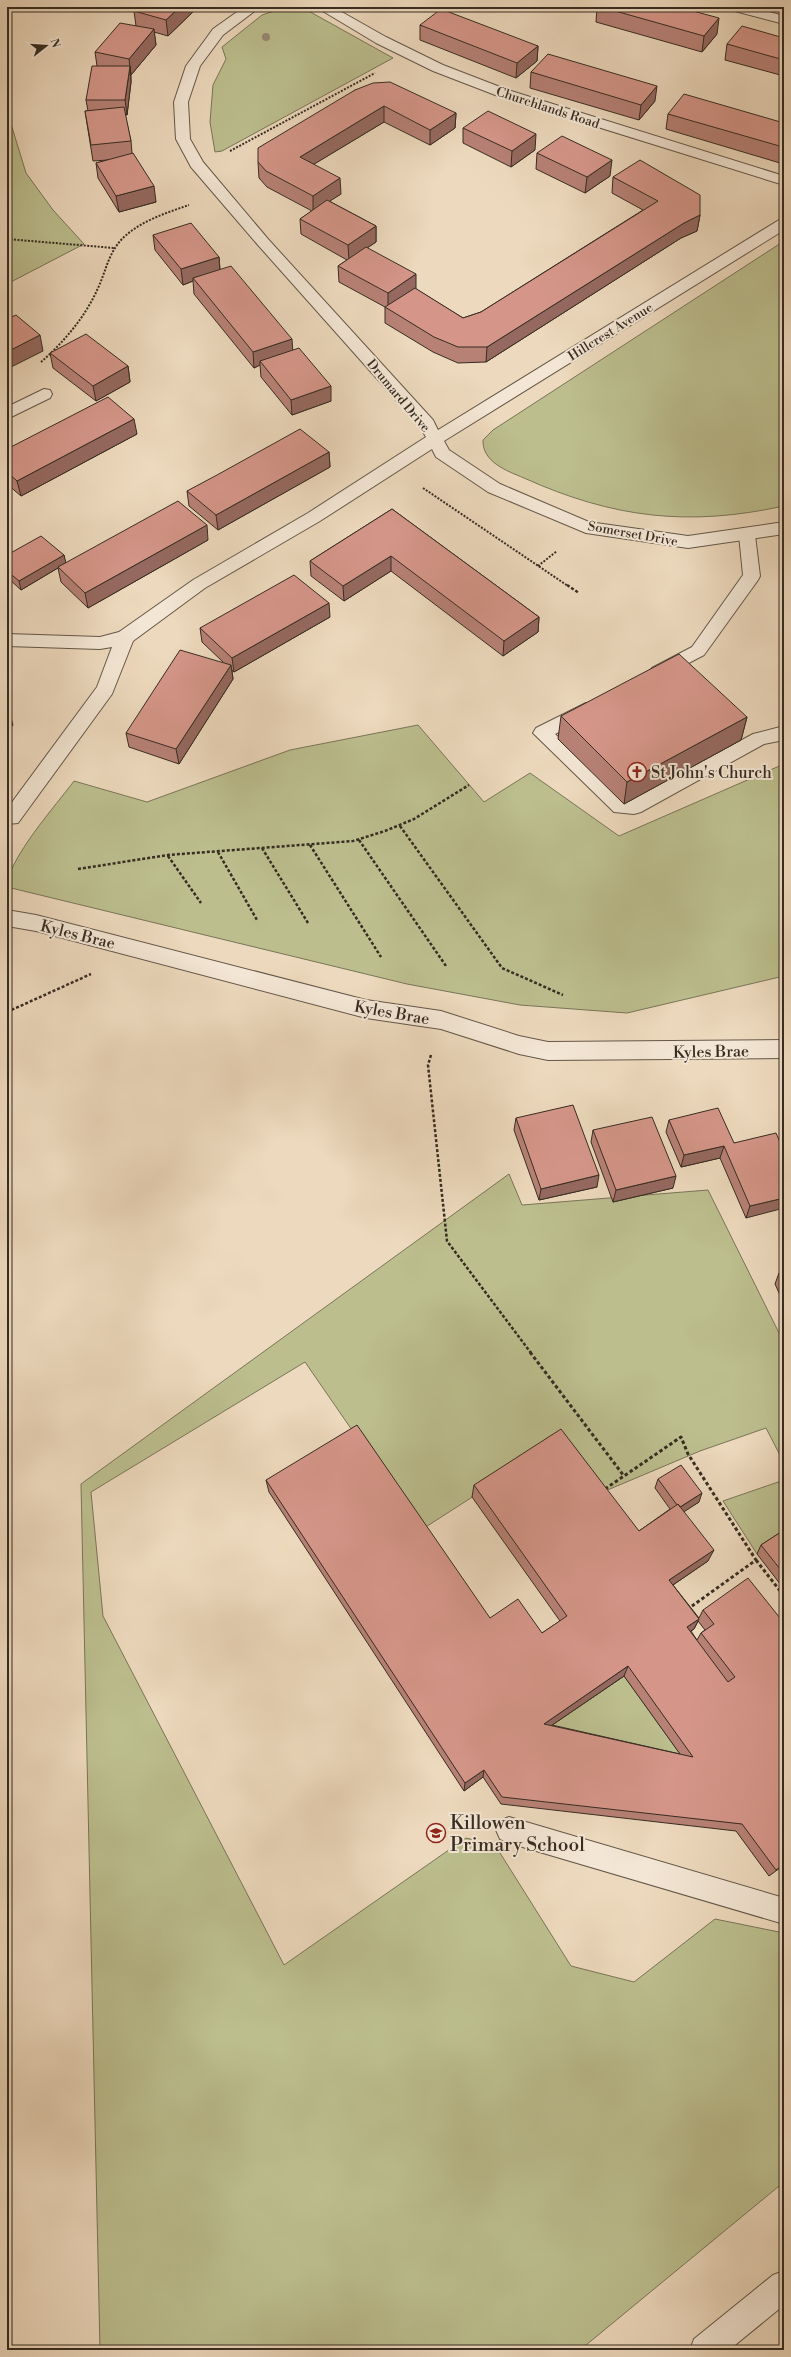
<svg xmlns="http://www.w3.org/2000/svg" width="791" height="2357" font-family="'Libre Bodoni',serif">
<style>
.green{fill:#bcbe8e;stroke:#797558}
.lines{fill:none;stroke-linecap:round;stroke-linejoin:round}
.lane-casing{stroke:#645749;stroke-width:2}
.street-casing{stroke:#645749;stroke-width:2}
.path-far2{stroke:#362c22;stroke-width:2;stroke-dasharray:2 1.5;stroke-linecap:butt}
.path-far1{stroke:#362c22;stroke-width:2.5;stroke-dasharray:3 2;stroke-linecap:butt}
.path{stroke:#362c22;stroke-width:3;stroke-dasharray:3.5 2.5;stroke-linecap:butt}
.lane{fill:#f3e6d4;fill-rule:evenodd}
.street{fill:#f3e6d4;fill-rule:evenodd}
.tree{fill:#978a74}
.wall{fill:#b78176;stroke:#362c22;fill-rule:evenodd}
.shaded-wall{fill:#956960;stroke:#362c22}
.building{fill:#d59689;stroke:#362c22;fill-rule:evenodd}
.labels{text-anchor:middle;stroke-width:4;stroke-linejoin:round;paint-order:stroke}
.far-street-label{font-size:13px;fill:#362c22;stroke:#f3e6d4}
.poi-label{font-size:16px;fill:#362c22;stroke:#f3e6d4;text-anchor:start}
.street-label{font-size:16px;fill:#362c22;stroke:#f3e6d4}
.near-poi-label{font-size:19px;fill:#362c22;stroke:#f3e6d4;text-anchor:start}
</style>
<rect width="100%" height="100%" fill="#edd9bd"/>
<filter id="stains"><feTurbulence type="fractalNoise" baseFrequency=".005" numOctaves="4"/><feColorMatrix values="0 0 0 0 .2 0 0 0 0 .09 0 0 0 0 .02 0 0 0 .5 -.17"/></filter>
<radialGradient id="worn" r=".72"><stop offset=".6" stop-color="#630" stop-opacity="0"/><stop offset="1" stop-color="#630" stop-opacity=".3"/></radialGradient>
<!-- green -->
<path class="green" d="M286 7 305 9 393 58 222 151 215 152 210 122 213 85 226 59 222 47 262 15Z
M7 111 26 173 53 210 84 244 7 284Z
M784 241V506C688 527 613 518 524 478 507 471 482 462 483 440L493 430Z
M418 725 484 802 530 773 619 836 784 764V976L627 1013 520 1005 407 984 7 887C7 860 57 804 74 781L147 802 290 750Z
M509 1174 522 1205 708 1190 784 1343V1463L766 1428 700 1451 598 1494 558 1442 421 1530 305 1362 91 1492 103 1616 284 1965 466 1838 495 1845 571 1966 634 1982 715 1919 784 1933V2182L580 2350H100L81 1484Z
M784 1480V1535L757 1554 723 1501Z
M624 1676 688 1765 542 1732Z"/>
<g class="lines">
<!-- lane casing -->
<g class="lane-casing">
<path id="lane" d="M747 529 753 531 755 535 760 576 758 580 704 655 664 676 658 678 652 676 649 672 652 668 692 647 743 575 739 535 741 531Z
M586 703 592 705 595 710 592 715 555 734 625 800H631L753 734 784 726V740L764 744 641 812 634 814 614 812 533 733 536 728Z
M509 1817 784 1898V1924L509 1843 500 1839 496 1830 500 1821Z"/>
</g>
<!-- street casing -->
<g class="street-casing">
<path id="street" d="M244 7H260L223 35 200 66 188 102 190 139 203 162 268 239 433 420 438 430 779 220 784 218V230L444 441 449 450 500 484 589 522 688 536 784 522V534L688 548 586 533 488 492 436 457 432 449 320 521 205 588 133 641 112 694 18 823 7 824V809L97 687 112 647 100 649 7 646V634L100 637 119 632 193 580 308 513 426 437 420 427 258 245 191 167 176 139 174 102 186 66 213 29Z
M316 7H333L386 37 443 65 508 90 784 176V185L498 96 433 71 376 43Z
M729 7H751L784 16V24L731 10Z
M44 389 50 390 52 394 50 398 7 419V407Z
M7 910 36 915 366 1000 441 1011 519 1036 548 1042 784 1040V1058L548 1060 519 1054 441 1029 366 1018 36 931 7 926Z
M784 2271V2305L729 2350H690L694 2339 773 2275Z"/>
</g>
<!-- path-far2 -->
<path class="path-far2" d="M230 151 375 73
M7 239 114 248
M41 362C64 342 86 316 98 288 106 271 108 254 122 239 140 221 166 213 189 205
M423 488 568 586
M538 566 557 551"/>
<!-- path-far1 -->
<path class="path-far1" d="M567 585 579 593
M400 826 502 968 563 995
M359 840 446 966
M310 845 381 957
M262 848 308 923
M218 852 257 920
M168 856 201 903
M78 869 168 855 353 841 385 831 414 819 469 785
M7 1012 91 974
M431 1055 428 1065 447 1241 531 1353"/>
<!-- path -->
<path class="path" d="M530 1352 624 1476
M605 1489 681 1437 688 1454 756 1560 692 1606
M756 1560 784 1596"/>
<!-- lane -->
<use href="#lane" class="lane"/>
<!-- street -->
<use href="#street" class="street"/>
</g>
<!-- trees -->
<circle class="tree" cx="266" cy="37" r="4"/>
<!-- wall -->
<path class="wall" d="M139 7H197V8L168 36 154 32 156 45 131 75V82L127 115H125L131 141 132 153 156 202 119 212 98 178 96 163 108 160 93 161 85 111H88L86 100 97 66 95 52 136 26 134 11Z
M597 7H678L717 34 702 52 596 22Z
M420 25 538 46 537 61 516 78 420 40Z
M784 38V76L725 60 727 44Z
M531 72 655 101 639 120 530 88Z
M355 90 456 113 455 128 430 145 384 122 314 164 341 194 329 201 376 226V242L367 248 416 289 463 318 481 312 643 210 612 193 613 177 700 215 697 231 681 238 486 362 458 363 433 352 385 323V307L339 282 338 266 347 260 301 234 300 219 312 211 267 187 259 178 258 162Z
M668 114 784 123V157L780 163 666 129Z
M463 128 535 150 511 167 463 143Z
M537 153 610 176 585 193 536 169Z
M153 235 219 257 220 269 292 350 331 401 292 415 261 377 260 365 254 368 194 294 193 281 183 285 155 250Z
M50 353 128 366 130 382 96 401 53 368Z
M137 434 21 496 7 484V449Z
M329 452 330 467 218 530 189 506 187 491Z
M392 509 539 617 538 632 503 656 391 571 344 601 311 576 310 561Z
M208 540 88 608 61 582 58 568 21 590 7 577V555H64L65 563Z
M330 617 234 672 232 670 233 679 179 764 129 747 126 733 223 662 202 642 200 628Z
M561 716 747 717 741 740 624 804 558 739Z
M516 1118 597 1187 539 1200 514 1130Z
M669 1120 734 1143 784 1151 746 1218 720 1158 681 1167 666 1132Z
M593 1130 673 1188 613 1202 591 1142Z
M784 1272V1304L775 1284 779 1273Z
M658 1479 699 1502 683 1512 708 1561 673 1585 699 1618 703 1610 784 1623V1865L769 1876 736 1831 501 1804 483 1777 464 1791 269 1492 266 1480 490 1618 542 1633 560 1621 472 1497 474 1485 639 1531 670 1509 655 1488ZM698 1621 705 1630 701 1633 697 1640 691 1631 694 1629ZM624 1676 680 1754 552 1725Z
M784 1530V1589L757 1554 761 1545Z"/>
<!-- shaded-wall -->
<path class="shaded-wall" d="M180 7H197V8L168 36 166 20Z
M719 18 717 34 702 52 704 36Z
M154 29 156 45 131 75 129 59Z
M538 46 537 61 516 78 517 63Z
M130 66 131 82 127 115 125 100Z
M657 86 655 101 639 120 641 105Z
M384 106V122L301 172 300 157Z
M456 113 455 128 430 145V130Z
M536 134 535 150 511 167 512 151Z
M784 146V157L780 163 783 147Z
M612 160 610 176 585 193 587 177Z
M340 178 341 194 313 212V196Z
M154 186 156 202 119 212 116 196Z
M700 215 697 231 681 238 486 362 487 347 684 223Z
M376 226V242L349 260 348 245Z
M219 257 220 273 193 278V281L183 285 181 269Z
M416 274V289L388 309V293Z
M40 335 43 351 7 369V352Z
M292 339 293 354 260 361V365L254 368 253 352Z
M128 366 130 382 96 401 93 386Z
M331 386V401L292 415 291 400Z
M134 419 137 434 21 496 17 481Z
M329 452 330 467 218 530 216 515Z
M207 525 208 540 88 608 85 593Z
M64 555 66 563 21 590 19 581Z
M391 556V571L344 601 343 586Z
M329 603 330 617 234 672 232 658Z
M539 617 538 632 503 656 504 641Z
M231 665 233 679 179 764 176 749Z
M9 711 13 725 7 732V713Z
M747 717 741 740 624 804 627 782Z
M724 1146 720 1158 681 1167 684 1155Z
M599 1175 597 1187 539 1200 541 1189Z
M676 1176 673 1188 613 1202 616 1190Z
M784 1198V1208L746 1218 750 1206Z
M702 1493 699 1502 676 1517 679 1508Z
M714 1550 708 1561 664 1591 669 1580Z
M699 1619 694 1629 682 1637 687 1627Z
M628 1666 624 1676 542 1732 544 1724Z
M484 1770 483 1777 464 1791 465 1783Z"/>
<!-- building -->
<path class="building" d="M139 7H180L166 20 134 11Z
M601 7H678L719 18 704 36Z
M441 9 538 46 517 63 420 25Z
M120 23 154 29 129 59 95 52Z
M742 26 784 38V60L727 44Z
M548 54 657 86 641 105 531 72Z
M92 66H130L125 100H86Z
M390 82 456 113 430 130 384 106 300 157 340 178 313 196 266 171 258 162V148L355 90 373 83Z
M684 94 784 123V146L783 147 668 114Z
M124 107 131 141 91 145 85 111Z
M488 111 536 134 512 151 463 128Z
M562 136 612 160 587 177 537 153Z
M133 153 154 186 116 196 96 163Z
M640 160 700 195V215L684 223 487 347H458L434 337 385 307 415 288 463 318 481 312 658 201 613 177Z
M327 200 376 226 348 245 300 219Z
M191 223 219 257 181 269 153 235Z
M366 247 416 274 388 293 338 266Z
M231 266 292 339 253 352 193 278Z
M16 315 40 335 7 352V319Z
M86 334 128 366 93 386 50 353Z
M299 348 331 386 291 400 260 361Z
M108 397 134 419 17 481 7 472V449Z
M300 429 329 452 216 515 187 491 217 475Z
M178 501 207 525 85 593 58 567Z
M392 509 539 617 504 641 391 556 343 586 310 561Z
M41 536 64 555 19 581 7 571V555Z
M294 575 329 603 232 658 200 628Z
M180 650 231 665 176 749 126 733Z
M679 654 747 717 627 782 561 716Z
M573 1105 599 1175 541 1189 516 1118Z
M718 1108 734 1143 776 1133 784 1151V1198L750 1206 724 1146 684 1155 669 1120Z
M652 1117 676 1176 616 1190 593 1130Z
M784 1272V1283L779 1273Z
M357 1425 490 1618 518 1599 542 1633 567 1616 474 1485 561 1429 639 1531 678 1504 714 1550 669 1580 699 1619 687 1627 728 1682 735 1677 701 1633 714 1624 703 1610 748 1578 784 1623V1864L776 1870 742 1824 502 1797 484 1770 465 1783 266 1480ZM628 1666 693 1757 544 1724Z
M681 1465 702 1493 680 1507 678 1504 677 1505 658 1479Z
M784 1530V1574L761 1545Z"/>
<!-- icons -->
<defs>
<g id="church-ring" transform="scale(1)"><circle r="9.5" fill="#f3e6d4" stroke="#8f2418" stroke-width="1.5"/><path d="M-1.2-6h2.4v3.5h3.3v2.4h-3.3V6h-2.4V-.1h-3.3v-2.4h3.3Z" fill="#8f2418"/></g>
<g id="school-ring" transform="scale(1)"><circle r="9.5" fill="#f3e6d4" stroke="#8f2418" stroke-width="1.5"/><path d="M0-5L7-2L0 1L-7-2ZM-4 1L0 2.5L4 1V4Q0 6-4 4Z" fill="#8f2418"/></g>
</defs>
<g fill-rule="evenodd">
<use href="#church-ring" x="637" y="772"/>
<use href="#school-ring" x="436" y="1833"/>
</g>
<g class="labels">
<!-- far-street labels -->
<g class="far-street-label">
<text transform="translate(548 107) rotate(18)" y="5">Churchlands Road</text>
<text transform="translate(610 331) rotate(-32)" y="5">Hillcrest Avenue</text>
<text transform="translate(399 395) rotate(50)" y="5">Drumard Drive</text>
<text transform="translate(633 533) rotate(10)" y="5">Somerset Drive</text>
</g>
<!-- poi labels -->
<g class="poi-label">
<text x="651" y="778">St John's Church</text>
</g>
<!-- street labels -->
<g class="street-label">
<text transform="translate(78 934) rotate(14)" y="6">Kyles Brae</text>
<text transform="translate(392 1012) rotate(10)" y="6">Kyles Brae</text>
<text transform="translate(711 1051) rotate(-1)" y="6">Kyles Brae</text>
</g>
<!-- near-poi labels -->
<g class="near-poi-label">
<text x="450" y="1829">Killowen<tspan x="450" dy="22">Primary School</tspan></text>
</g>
</g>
<!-- margin -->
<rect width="791" height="2357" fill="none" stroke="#edd9bd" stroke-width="24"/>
<rect x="8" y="8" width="775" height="2341" fill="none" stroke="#362c22" stroke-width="2"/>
<rect x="12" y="12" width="767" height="2333" fill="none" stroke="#362c22"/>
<!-- north arrow -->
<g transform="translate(46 46) rotate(73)" stroke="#f3e6d4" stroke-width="3" paint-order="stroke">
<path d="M0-3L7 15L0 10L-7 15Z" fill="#362c22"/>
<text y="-6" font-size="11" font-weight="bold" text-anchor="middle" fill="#362c22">N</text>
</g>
<rect width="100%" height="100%" filter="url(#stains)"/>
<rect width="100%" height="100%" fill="url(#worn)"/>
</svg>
